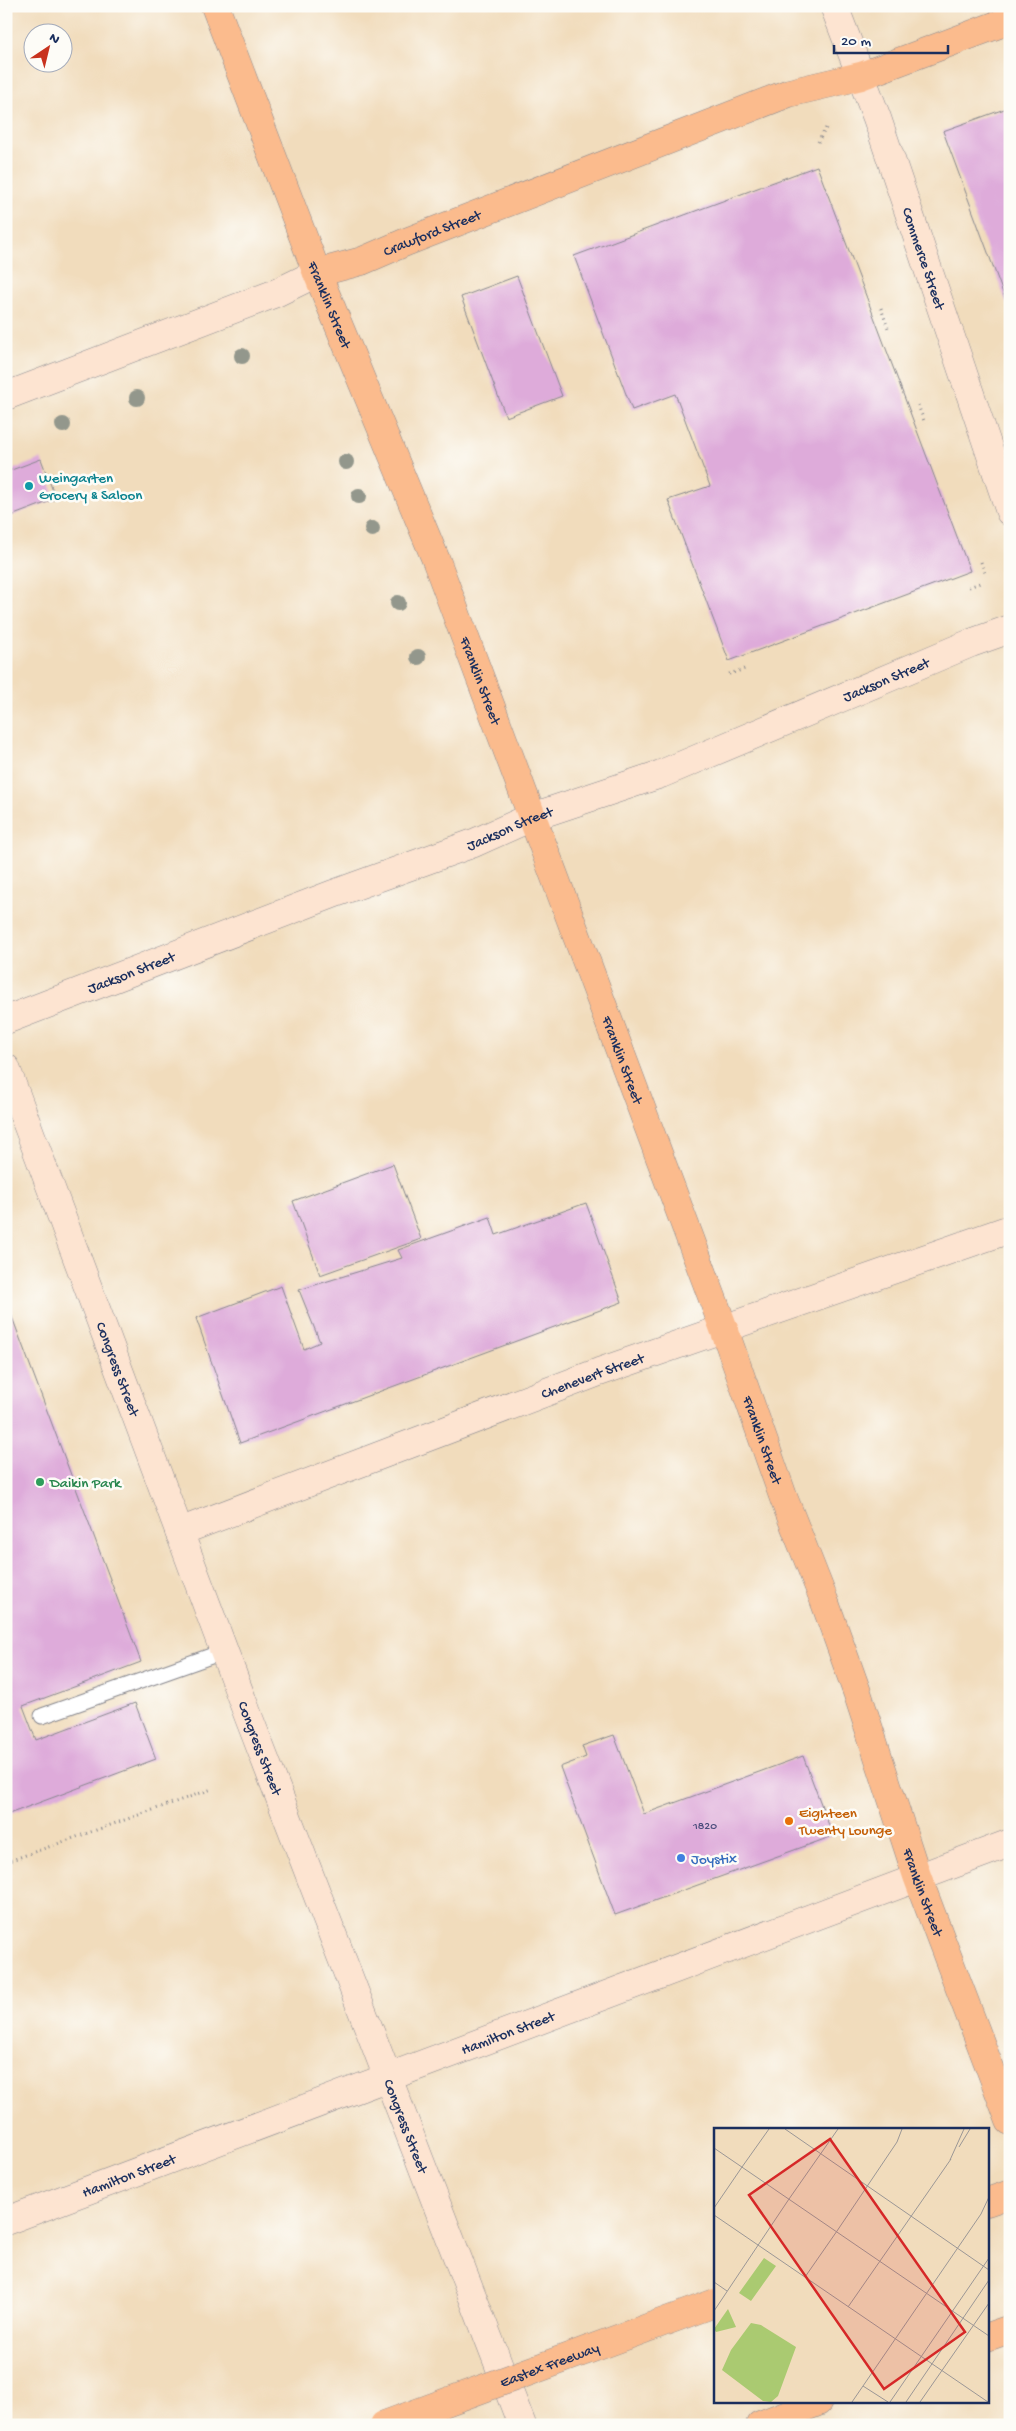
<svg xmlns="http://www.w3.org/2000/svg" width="1016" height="2431" font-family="'Gochi Hand',sans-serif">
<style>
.building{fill:#deabda}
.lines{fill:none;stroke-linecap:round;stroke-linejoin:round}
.lane-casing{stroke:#86868d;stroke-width:17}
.secondary-casing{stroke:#86868d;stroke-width:29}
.primary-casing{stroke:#86868d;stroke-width:29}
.highway-casing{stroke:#86868d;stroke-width:29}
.path{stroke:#86868d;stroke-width:3;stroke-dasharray:1 4;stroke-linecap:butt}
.lane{stroke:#fff;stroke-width:15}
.secondary{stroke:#fde4d1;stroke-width:28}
.primary{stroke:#fbbb8d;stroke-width:28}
.highway{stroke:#fbbb8d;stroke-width:28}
.highway-bridge-casing{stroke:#86868d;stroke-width:29;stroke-linecap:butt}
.highway-bridge{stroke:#fbbb8d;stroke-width:28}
.tree{fill:#93978c}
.culture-dot{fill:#0f9aa8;stroke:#fdfcf7;stroke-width:2}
.leisure-dot{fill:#2e9e5b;stroke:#fdfcf7;stroke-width:2}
.food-dot{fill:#e8710a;stroke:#fdfcf7;stroke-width:2}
.shop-dot{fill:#3f7fe0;stroke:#fdfcf7;stroke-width:2}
.labels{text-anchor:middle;stroke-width:5;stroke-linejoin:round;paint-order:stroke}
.number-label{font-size:12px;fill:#4c4e7d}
.street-label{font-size:15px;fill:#1b2f5e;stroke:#fdfcf7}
.culture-label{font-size:15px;fill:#0d838f;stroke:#fdfcf7;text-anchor:start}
.leisure-label{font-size:15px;fill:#27864d;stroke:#fdfcf7;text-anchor:start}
.food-label{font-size:15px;fill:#c56008;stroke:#fdfcf7;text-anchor:start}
.shop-label{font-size:15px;fill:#366cbe;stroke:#fdfcf7;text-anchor:start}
.inset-road{fill:none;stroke:#9b9796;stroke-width:1}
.view{fill:#d62828;fill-opacity:0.15;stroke:#d62828;stroke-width:2.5}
.inset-edge{fill:none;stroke:#1b2f5e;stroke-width:2.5}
</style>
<rect width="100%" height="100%" fill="#fdfcf7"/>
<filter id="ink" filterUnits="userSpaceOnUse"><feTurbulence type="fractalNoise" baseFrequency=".02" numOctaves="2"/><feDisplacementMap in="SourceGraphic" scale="10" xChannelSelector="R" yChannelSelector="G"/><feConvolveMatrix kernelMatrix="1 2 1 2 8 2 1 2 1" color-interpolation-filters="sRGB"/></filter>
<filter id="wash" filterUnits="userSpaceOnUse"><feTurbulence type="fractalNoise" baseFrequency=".0096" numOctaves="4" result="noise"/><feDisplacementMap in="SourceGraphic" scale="20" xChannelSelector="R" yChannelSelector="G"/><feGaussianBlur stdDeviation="1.12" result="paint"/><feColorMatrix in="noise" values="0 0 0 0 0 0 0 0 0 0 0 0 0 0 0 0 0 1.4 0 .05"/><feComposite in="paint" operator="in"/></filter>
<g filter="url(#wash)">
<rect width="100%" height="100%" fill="#f1dcbc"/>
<g id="blocks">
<!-- building -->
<path class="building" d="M1010 107V312L943 131Z
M817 166 970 571 729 661 668 500 710 486 678 401 675 394 632 410 574 256Z
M517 276 562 396 506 417 461 297Z
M41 459 56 499 6 518V472Z
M393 1164 421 1239 320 1275 293 1201Z
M586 1203 622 1302 240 1443 196 1318 281 1286 304 1349 320 1342 299 1290 402 1258 398 1250 490 1217 496 1235Z
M6 1301 141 1662 23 1706 36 1740 135 1703 156 1759 6 1815Z
M614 1735 644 1814 803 1756 833 1836 615 1915 560 1767 586 1757 582 1746Z"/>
</g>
</g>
<g filter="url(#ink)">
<use href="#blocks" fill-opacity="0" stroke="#86868d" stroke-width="1"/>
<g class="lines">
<!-- lane casing -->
<g class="lane-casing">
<path id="lane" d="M42 1716 225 1651"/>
</g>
<!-- secondary casing -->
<g class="secondary-casing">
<g id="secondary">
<path id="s1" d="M834 6 877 118 1010 512"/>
<path d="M6 396 276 293 317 273"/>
<path id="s2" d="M6 1020 333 894 474 843 532 817 661 774 971 643 1010 629"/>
<path id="s3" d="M6 1068 249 1718 522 2425"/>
<path id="s4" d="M179 1532 599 1372 1010 1229"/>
<path id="s5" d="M6 2221 1010 1843"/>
</g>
</g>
<!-- primary casing -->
<g class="primary-casing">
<g id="primary">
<path id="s6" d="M215 6 317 273 436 560 724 1329 784 1499 824 1600 857 1692 917 1876 1010 2121"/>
<path id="s7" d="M317 273 362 261 406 242 789 93 861 76 1010 20"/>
</g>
</g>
<!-- highway casing -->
<g class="highway-casing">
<path id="highway" d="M987 2202 1010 2194
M987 2337 1010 2329
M760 2425 818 2402"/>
</g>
<!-- path -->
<path class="path" d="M818 142 826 128
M881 308 888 328
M918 405 924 421
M981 562 985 573
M969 587 980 583
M729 674 745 669
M6 1862 212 1789"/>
<!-- lane -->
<use href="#lane" class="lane"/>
<!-- secondary -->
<use href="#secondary" class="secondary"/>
<!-- primary -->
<use href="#primary" class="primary"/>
<!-- highway -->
<use href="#highway" class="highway"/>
<!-- highway-bridge casing -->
<g class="highway-bridge-casing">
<g id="highway-bridge">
<path id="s8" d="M384 2425 715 2303"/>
</g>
</g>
<!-- highway-bridge -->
<use href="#highway-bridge" class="highway-bridge"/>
</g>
<!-- trees -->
<g class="tree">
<circle cx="242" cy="356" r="8"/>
<circle cx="137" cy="398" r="8"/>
<circle cx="63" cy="425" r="8"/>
<circle cx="346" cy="462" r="8"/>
<circle cx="359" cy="496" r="8"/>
<circle cx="372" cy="529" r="8"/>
<circle cx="398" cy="603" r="8"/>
<circle cx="418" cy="657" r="8"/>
</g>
</g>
<!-- markers -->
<circle class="culture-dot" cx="29" cy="486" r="5"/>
<circle class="leisure-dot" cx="40" cy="1482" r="5"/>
<circle class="food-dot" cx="789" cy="1821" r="5"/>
<circle class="shop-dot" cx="681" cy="1858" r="5"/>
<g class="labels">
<!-- number labels -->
<g class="number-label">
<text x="705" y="1829">1820</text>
</g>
<!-- street labels -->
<g class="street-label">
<text dy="5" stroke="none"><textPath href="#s7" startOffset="122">Crawford Street</textPath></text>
<text dy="5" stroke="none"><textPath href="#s1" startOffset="268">Commerce Street</textPath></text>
<text dy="5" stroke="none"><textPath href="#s6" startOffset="320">Franklin Street</textPath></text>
<text dy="5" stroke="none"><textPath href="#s2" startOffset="944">Jackson Street</textPath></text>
<text dy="5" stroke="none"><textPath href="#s6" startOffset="725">Franklin Street</textPath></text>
<text dy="5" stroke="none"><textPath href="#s2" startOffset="539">Jackson Street</textPath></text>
<text dy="5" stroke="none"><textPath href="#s2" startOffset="134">Jackson Street</textPath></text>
<text dy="5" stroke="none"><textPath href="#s6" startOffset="1130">Franklin Street</textPath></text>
<text dy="5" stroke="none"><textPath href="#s3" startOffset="321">Congress Street</textPath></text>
<text dy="5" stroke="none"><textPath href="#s4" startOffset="442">Chenevert Street</textPath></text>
<text dy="5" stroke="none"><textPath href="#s6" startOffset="1535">Franklin Street</textPath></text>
<text dy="5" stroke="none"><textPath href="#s3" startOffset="726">Congress Street</textPath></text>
<text dy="5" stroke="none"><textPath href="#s6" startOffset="2015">Franklin Street</textPath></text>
<text dy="5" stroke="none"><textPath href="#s5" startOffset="536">Hamilton Street</textPath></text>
<text dy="5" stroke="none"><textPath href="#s3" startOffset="1131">Congress Street</textPath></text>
<text dy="5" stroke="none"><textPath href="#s5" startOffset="131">Hamilton Street</textPath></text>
<text dy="5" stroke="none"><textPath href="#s8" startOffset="176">Eastex Freeway</textPath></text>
</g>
<!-- culture labels -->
<g class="culture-label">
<text x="39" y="482">Weingarten<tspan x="39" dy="17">Grocery &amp; Saloon</tspan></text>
</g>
<!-- leisure labels -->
<g class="leisure-label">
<text x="50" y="1487">Daikin Park</text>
</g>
<!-- food labels -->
<g class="food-label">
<text x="799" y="1817">Eighteen<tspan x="799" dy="17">Twenty Lounge</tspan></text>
</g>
<!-- shop labels -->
<g class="shop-label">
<text x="691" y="1863">Joystix</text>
</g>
</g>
<!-- overview -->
<g transform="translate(714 2128)">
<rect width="275" height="275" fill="#f1dcbc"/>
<path d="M50 130 62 138 37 173 25 165ZM14 181 22 199 2 204 0 201ZM37 195 47 197 82 219 64 268 57 274 49 273 8 242 17 222Z" fill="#aaca71"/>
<path class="inset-road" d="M71 1 275 142M245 19 256 1M0 20 275 208M236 32 250 1M28 39 55 1M75 71 124 1M0 80 28 39M0 87 274 274M123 103 183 14 188 1M91 149 123 103M0 154 13 163M134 179 237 31M0 183 75 71M149 258 174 274M138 274 267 86 275 69M176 274 275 130M192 274 275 152M206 274 275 175"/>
<path class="view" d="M116 11 251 204 170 261 35 67Z"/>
<rect width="275" height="275" class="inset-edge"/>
</g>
<!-- margin -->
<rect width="1016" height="2431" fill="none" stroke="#fdfcf7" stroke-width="25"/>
<!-- north arrow -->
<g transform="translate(48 48) rotate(35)"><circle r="24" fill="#fdfcf7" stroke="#a3aaba"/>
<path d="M0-4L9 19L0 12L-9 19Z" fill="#c8321e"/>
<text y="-8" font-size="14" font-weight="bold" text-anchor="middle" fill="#1b2f5e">N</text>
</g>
<!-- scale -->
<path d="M834 45v8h114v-8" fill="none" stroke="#1b2f5e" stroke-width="2.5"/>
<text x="841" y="45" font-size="15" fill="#1b2f5e" stroke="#fdfcf7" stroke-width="4" paint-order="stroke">20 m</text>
</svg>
